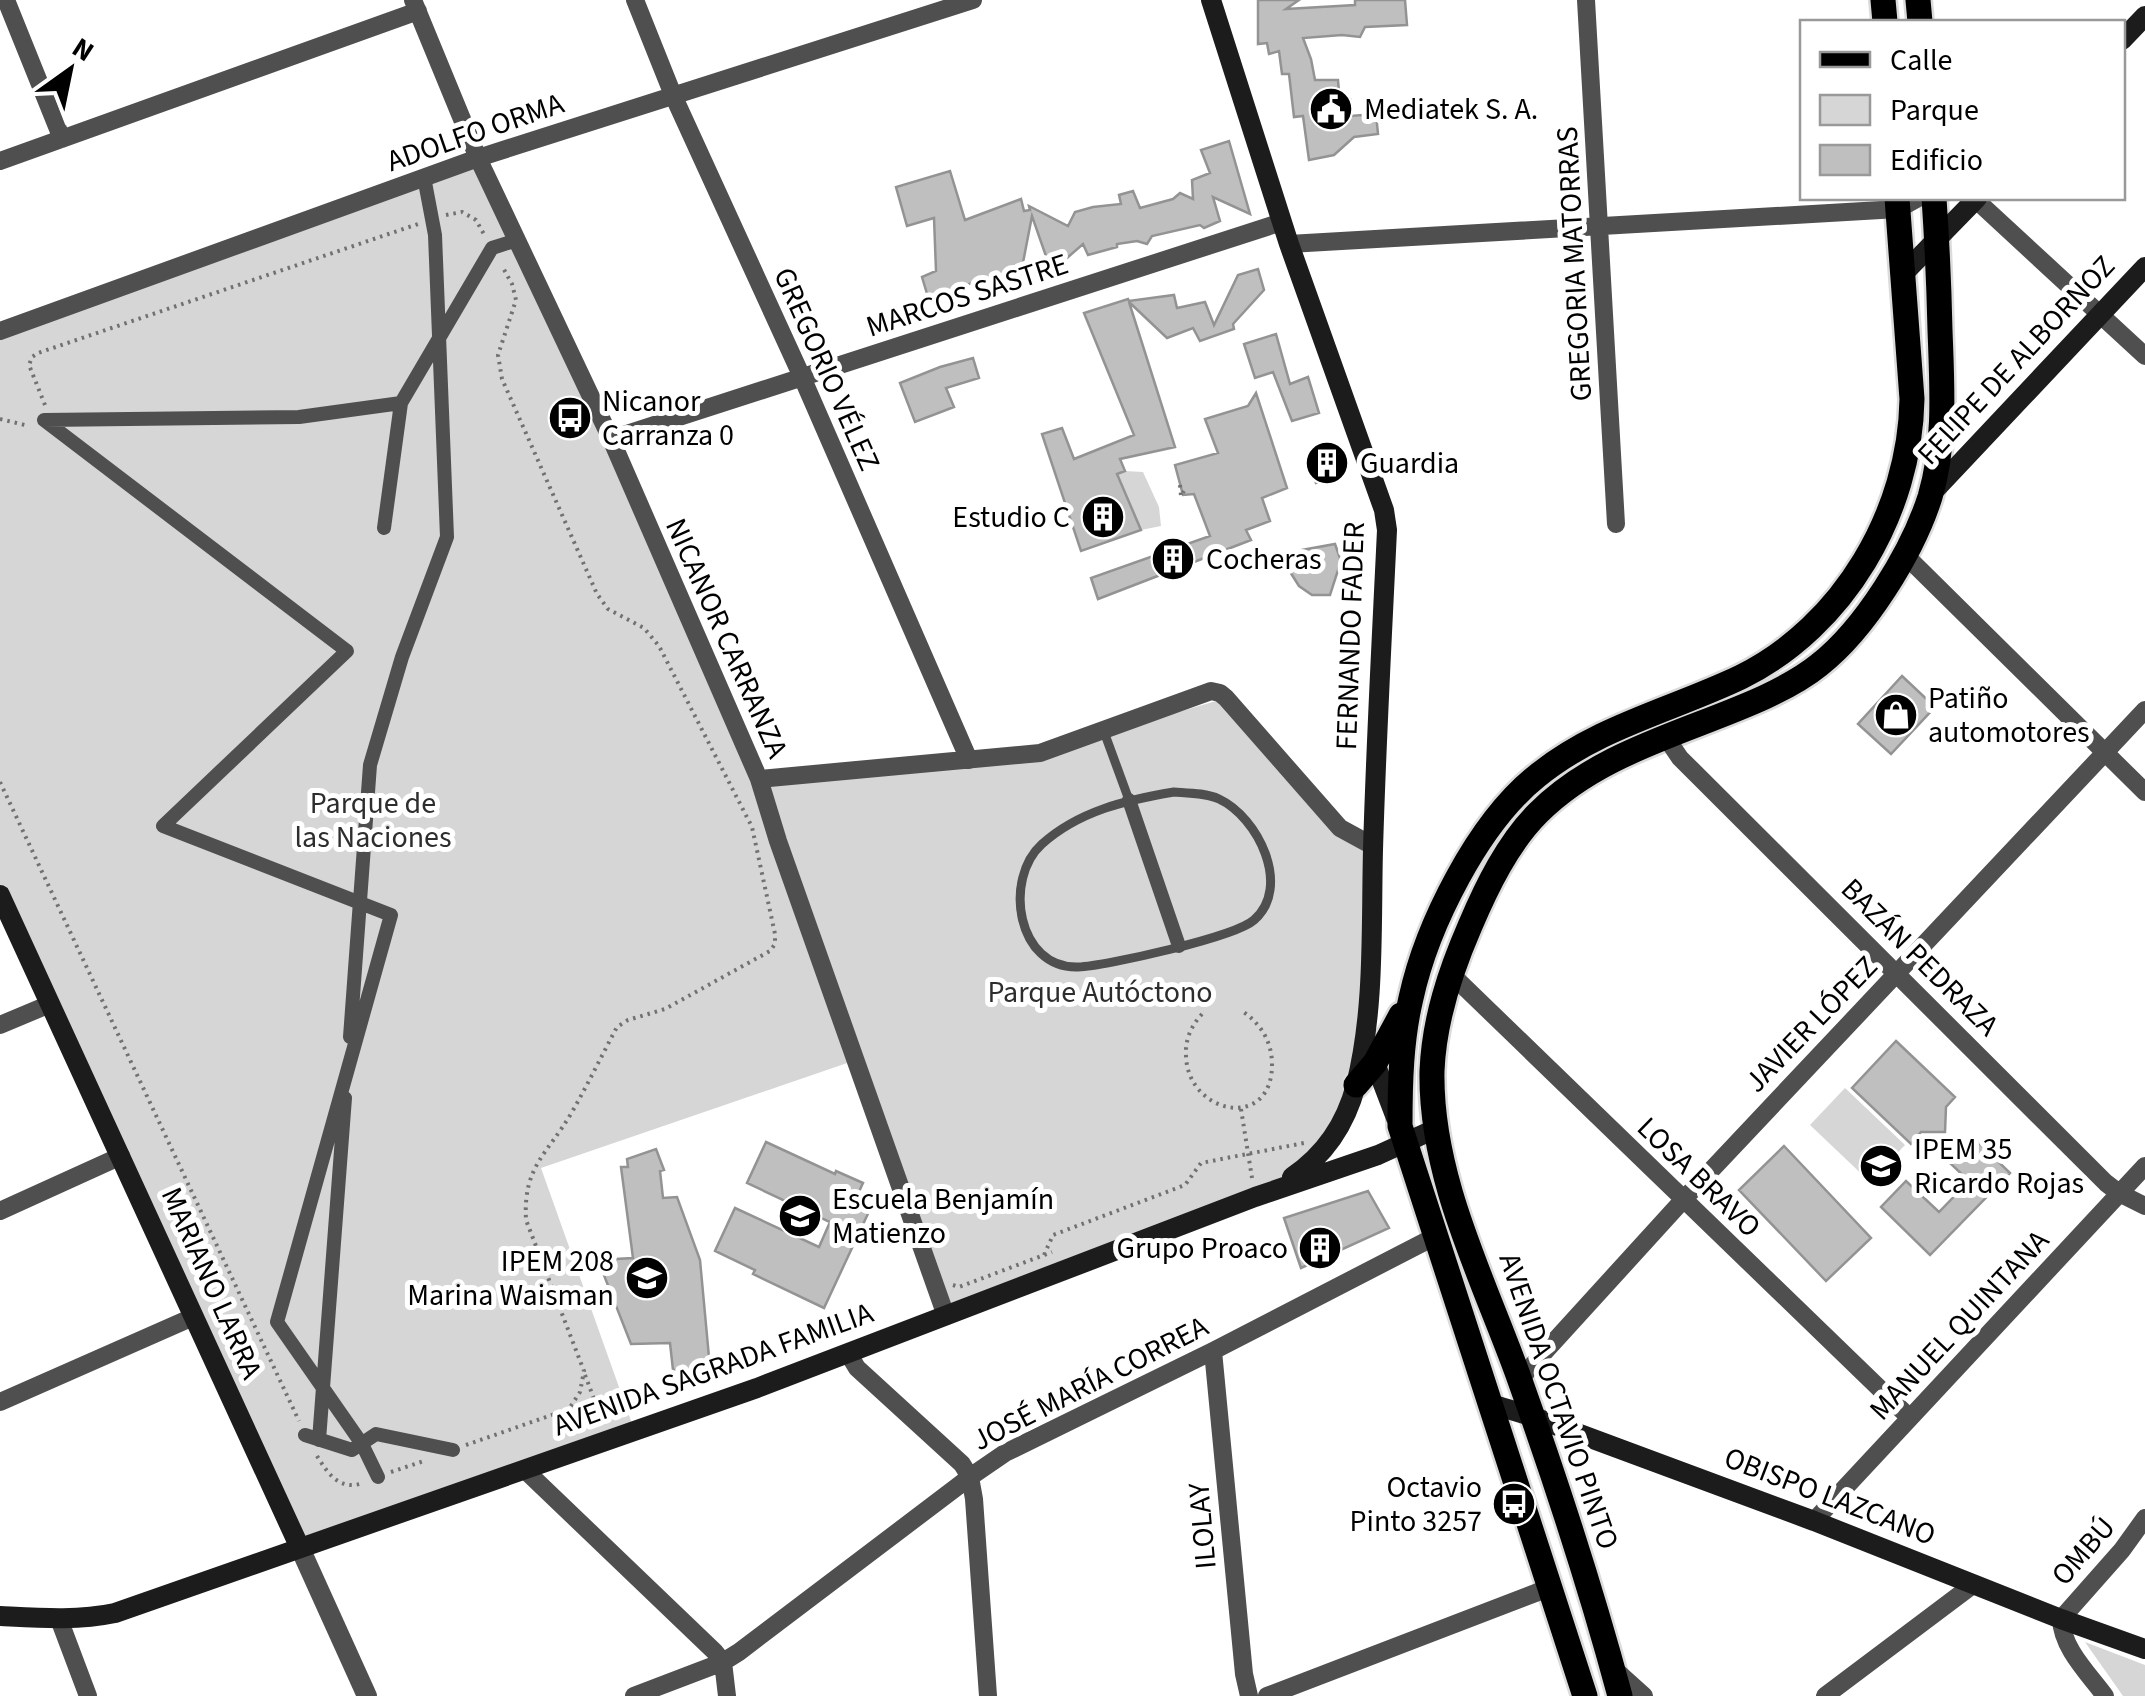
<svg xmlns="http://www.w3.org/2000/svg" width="2145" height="1696" font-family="'Source Sans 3',sans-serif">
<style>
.green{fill:#d6d6d6}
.building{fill:#bfbfbf;stroke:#939393;stroke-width:2.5}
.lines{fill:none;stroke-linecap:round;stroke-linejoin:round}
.primary-casing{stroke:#dbdbdb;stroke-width:30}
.path{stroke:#717171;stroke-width:4;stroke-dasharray:2.5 5;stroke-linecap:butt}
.service{stroke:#4f4f4f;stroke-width:9}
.pedestrian{stroke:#4f4f4f;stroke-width:14}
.minor{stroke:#4f4f4f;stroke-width:18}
.tertiary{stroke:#4f4f4f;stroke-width:20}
.secondary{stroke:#1c1c1c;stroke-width:20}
.primary{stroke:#000;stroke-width:25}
.labels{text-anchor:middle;stroke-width:10;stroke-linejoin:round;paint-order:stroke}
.poi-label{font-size:30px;fill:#000;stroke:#fff;text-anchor:start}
.street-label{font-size:30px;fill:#000;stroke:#fff}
.park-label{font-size:30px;fill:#2d2d2d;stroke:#fff}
</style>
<rect width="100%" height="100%" fill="#fff"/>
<!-- green -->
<path class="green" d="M478 158 759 779 1040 753 1226 698 1340 828 1373 846 1370 979 1339 1130 1294 1176 946 1316 856 1060 541 1168 635 1432 300 1548 0 895V331Z
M1125 471 1143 472 1159 507 1161 526 1141 530 1090 487Z
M1845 1088 1905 1145 1870 1182 1810 1125Z
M2085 1642 2145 1665V1696H2123Z"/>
<!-- building -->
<path class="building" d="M1258 0H1299L1286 9 1355 5V0H1405L1407 25 1365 27 1360 37 1342 35 1303 38 1311 59 1315 80H1338L1340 103 1350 100V116L1376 114 1378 134 1354 137 1334 155 1309 160 1303 116 1294 117 1289 74H1282L1279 51 1269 54 1267 43 1258 44Z
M1229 141 1250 214 1213 197 1220 221 1204 228 1200 225 1152 236 1147 244 1137 241 1117 244V247L1088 255 1083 244 1067 258 1047 259 1032 216 1021 273 1019 279 1012 282 1011 288 998 292 991 288 988 278 928 297 922 277 936 271 934 218 907 226 896 187 950 171 965 220 1021 199 1024 211 1030 210 1029 206 1068 226 1075 212 1093 207 1121 204 1119 195 1133 191 1140 208 1173 199 1180 193 1193 199 1192 180 1210 173 1201 150Z
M1258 269 1264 290 1233 324 1234 329 1200 341 1193 328 1167 338 1129 302 1175 447 1120 459 1125 471 1117 474 1141 530 1081 551 1042 434 1062 428 1074 459 1134 435 1084 313 1128 299 1129 301 1174 295 1177 308 1205 302 1214 325 1238 275Z
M1276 334 1290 384 1308 377 1319 413 1292 421 1273 372 1255 378 1244 344Z
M973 358 979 378 946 388 954 407 915 422 900 383 940 367Z
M1256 393 1287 488 1262 498 1270 521 1246 530 1251 540 1098 599 1091 578 1210 536 1194 494 1183 495 1175 465 1218 453 1205 419 1248 406Z
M1335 455 1342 475 1316 483 1310 466Z
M1335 544 1341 561 1330 595H1312L1299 586 1287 567 1302 550Z
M1902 676 1935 707 1891 754 1858 724Z
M1896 1041 1955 1097 1946 1107 1945 1132H1921L1911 1144 1852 1088Z
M1974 1138 2010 1173 1930 1255 1881 1207 1906 1181 1939 1212 1969 1181 1951 1164Z
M766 1142 835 1174 836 1171 863 1183 857 1196 873 1203 824 1308 753 1274 755 1270 715 1251 735 1208 819 1247 830 1222 747 1183Z
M1784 1146 1871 1238 1826 1281 1739 1190Z
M656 1149 664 1170 660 1171 663 1198 677 1197 700 1260 710 1368 673 1370 670 1343 631 1344 598 1260 633 1258 621 1167H628L627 1159Z
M1368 1191 1389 1228 1301 1268 1284 1218Z"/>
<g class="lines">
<!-- primary casing -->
<g class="primary-casing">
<path id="primary" d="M1883 0 1885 22
M1918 0 1920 22
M1356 1085 1375 1063 1401 1015
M1585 1696 1400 1126C1400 1083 1401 1040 1411 998 1427 925 1478 823 1537 776 1597 727 1672 710 1741 677 1844 626 1910 512 1912 399L1897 198
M1620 1696C1591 1588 1556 1481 1518 1375 1483 1278 1430 1177 1432 1071 1434 1020 1450 972 1470 926 1487 886 1508 843 1538 813 1600 751 1689 732 1765 697 1784 688 1803 678 1819 665 1865 629 1912 553 1930 497 1946 443 1942 386 1940 330 1939 286 1937 242 1934 198"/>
</g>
<!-- path -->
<path class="path" d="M446 215 462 212 476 220 485 236
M45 405 29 365 32 357 38 353 418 224
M0 419 29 426
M1180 485 1181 496 1184 491
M0 782 299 1421
M1202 1014C1191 1026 1185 1040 1186 1056 1188 1115 1274 1132 1272 1062 1271 1040 1260 1023 1242 1011
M1241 1109 1252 1178
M1044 1255 1053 1235 1185 1185 1201 1163 1304 1143
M953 1285 959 1287 1052 1252
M585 1375 603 1423
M569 1409 600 1424
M466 1445 569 1409 580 1392 584 1371 526 1220C523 1166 547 1155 572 1112 588 1084 602 1055 617 1027L628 1020 665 1009 770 951 775 944V934L752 827 659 646 644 628 608 609 597 594 502 379 498 355 516 300 512 284 502 266
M317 1456C328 1474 340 1491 363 1483
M391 1472 424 1461"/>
<!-- service -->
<path class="service" d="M1103 729 1129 800
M1174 792C1189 793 1206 793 1219 799 1258 817 1292 887 1254 920 1235 937 1106 966 1078 967 1017 969 1003 879 1042 844 1079 811 1126 800 1174 792Z"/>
<!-- pedestrian -->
<path class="pedestrian" d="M384 528 401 403 492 248 517 240
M1129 800 1179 946
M350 1037 370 765 402 657 447 537 435 235 424 177
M305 1435 352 1450 376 1434 453 1450
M319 1440 345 1098
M378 1477 362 1444 277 1322 391 915 163 826 347 651 44 420 299 417 401 403"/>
<!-- minor -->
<path class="minor" d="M6 0 62 139
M413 0 478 158 611 439 759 779 778 841 946 1316
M635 0 673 95 802 377 969 760
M1586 0 1616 524
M0 161 418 11
M1975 199 2145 356
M1289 244 1898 209 1918 198
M0 331 478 158 973 0
M611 439 1282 222
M1905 555 2145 792
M1665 736 1680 758 2106 1183 2119 1193 2145 1206
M759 779 1040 753 1211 691 1220 693 1226 698 1340 828 1373 846
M1451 974 1910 1418
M0 1025 50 1004
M0 1211 121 1156
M1213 1351 1244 1674 1249 1696
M848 1353 857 1368 962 1464 970 1477 974 1499 988 1696
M1520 1379 1683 1200 2145 710
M0 1402 193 1317
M525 1470 715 1652 723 1662 727 1696
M1814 1521 2145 1166
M59 1619 88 1696
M1614 1669 1644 1696
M634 1696 723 1662 739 1652 970 1477 1005 1453 1213 1351 1434 1237
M1267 1696 1551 1587
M1825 1696 1974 1584
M2105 1696C2088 1673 2062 1648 2061 1619L2122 1550 2145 1518"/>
<!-- tertiary -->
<path class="tertiary" d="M300 1548 367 1696"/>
<!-- secondary -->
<path class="secondary" d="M1211 0 1289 244 1384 510 1387 530C1382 636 1376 743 1373 850 1371 928 1375 1009 1356 1085 1346 1123 1325 1155 1292 1177
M2122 40 2145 16
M1903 274 1977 198
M1932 493 2145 267
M0 895 300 1548
M1374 1051 1375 1063 1396 1118
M1491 1404 1531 1416 1814 1521 2061 1619 2145 1649
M0 1616C39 1618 77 1621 115 1613L757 1388 1255 1197 1378 1155 1435 1129"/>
<!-- primary -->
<use href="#primary" class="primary"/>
</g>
<!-- icons -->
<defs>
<g id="civic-disc" transform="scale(2.25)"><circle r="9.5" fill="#000" stroke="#fff"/><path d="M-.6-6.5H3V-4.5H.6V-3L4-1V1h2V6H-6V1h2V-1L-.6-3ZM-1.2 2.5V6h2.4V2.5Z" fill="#fff"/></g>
<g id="bus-disc" transform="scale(2.25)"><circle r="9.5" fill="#000" stroke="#fff"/><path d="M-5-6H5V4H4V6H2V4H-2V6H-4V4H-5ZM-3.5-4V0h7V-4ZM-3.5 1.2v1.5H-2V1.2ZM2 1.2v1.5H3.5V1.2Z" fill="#fff"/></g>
<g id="building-disc" transform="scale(2.25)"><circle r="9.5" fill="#000" stroke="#fff"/><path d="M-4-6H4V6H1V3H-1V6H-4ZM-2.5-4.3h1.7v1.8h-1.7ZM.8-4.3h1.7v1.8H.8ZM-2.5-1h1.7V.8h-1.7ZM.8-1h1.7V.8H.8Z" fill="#fff"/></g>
<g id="shop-disc" transform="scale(2.25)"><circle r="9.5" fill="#000" stroke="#fff"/><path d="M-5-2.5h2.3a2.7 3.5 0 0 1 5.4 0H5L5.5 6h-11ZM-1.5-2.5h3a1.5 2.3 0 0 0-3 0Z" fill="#fff"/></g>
<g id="school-disc" transform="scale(2.25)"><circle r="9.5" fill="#000" stroke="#fff"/><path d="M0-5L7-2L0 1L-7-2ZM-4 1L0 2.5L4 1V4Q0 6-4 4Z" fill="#fff"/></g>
</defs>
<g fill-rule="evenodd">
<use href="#civic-disc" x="1331" y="109"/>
<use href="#bus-disc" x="570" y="418"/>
<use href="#building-disc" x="1327" y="463"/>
<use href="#building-disc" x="1103" y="517"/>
<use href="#building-disc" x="1173" y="559"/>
<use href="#shop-disc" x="1896" y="715"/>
<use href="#school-disc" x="1881" y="1166"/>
<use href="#school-disc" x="800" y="1216"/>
<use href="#building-disc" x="1320" y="1248"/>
<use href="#school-disc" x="647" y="1278"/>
<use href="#bus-disc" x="1514" y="1504"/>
</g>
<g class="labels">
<!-- poi labels -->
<g class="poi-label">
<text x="1364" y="119">Mediatek S. A.</text>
<text x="602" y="411">Nicanor<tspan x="602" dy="34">Carranza 0</tspan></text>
<text x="1360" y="473">Guardia</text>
<text x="1070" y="527" text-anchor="end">Estudio C</text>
<text x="1206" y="569">Cocheras</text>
<text x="1928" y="708">Patiño<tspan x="1928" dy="34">automotores</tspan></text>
<text x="1914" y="1159">IPEM 35<tspan x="1914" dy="34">Ricardo Rojas</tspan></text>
<text x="832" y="1209">Escuela Benjamín<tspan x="832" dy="34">Matienzo</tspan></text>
<text x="1288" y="1258" text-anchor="end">Grupo Proaco</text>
<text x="614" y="1271" text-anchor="end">IPEM 208<tspan x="614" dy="34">Marina Waisman</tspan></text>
<text x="1482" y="1497" text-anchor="end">Octavio<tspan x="1482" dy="34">Pinto 3257</tspan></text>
</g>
<!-- street labels -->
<g class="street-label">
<text transform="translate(475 132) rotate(-19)" y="10">ADOLFO ORMA</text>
<text transform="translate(1574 264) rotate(-93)" y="10">GREGORIA MATORRAS</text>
<text transform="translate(967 295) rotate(-18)" y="10">MARCOS SASTRE</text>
<text transform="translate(2016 360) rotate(-47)" y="10">FELIPE DE ALBORNOZ</text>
<text transform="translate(827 369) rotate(66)" y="10">GREGORIO VÉLEZ</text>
<text transform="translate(1350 636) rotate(-88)" y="10">FERNANDO FADER</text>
<text transform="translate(727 638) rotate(66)" y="10">NICANOR CARRANZA</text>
<text transform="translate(1920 957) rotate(45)" y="10">BAZÁN PEDRAZA</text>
<text transform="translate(1811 1024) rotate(-46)" y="10">JAVIER LÓPEZ</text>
<text transform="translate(1699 1177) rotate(44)" y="10">LOSA BRAVO</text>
<text transform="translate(212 1283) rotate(66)" y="10">MARIANO LARRA</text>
<text transform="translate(1959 1325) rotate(-47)" y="10">MANUEL QUINTANA</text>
<text transform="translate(713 1369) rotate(-20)" y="10">AVENIDA SAGRADA FAMILIA</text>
<text transform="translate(1090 1383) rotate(-27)" y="10">JOSÉ MARÍA CORREA</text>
<text transform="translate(1559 1401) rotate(71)" y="10">AVENIDA OCTAVIO PINTO</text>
<text transform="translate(1830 1496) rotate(21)" y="10">OBISPO LAZCANO</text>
<text transform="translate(1202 1526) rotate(-95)" y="10">ILOLAY</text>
<text transform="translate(2083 1551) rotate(-49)" y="10">OMBÚ</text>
</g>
<!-- park labels -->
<g class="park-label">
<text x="373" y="813">Parque de<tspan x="373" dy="34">las Naciones</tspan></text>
<text x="1100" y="1002">Parque Autóctono</text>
</g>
</g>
<!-- legend -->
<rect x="1800" y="20" width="325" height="180" fill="#ffffff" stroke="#999999" stroke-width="2.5"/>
<rect x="1820" y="52" width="50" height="15" fill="#000000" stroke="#999999" stroke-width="2.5"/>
<text x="1890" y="70" font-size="30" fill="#000000">Calle</text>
<rect x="1820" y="95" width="50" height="30" fill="#d6d6d6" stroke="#999999" stroke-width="2.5"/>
<text x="1890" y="120" font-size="30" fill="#000000">Parque</text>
<rect x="1820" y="145" width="50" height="30" fill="#bfbfbf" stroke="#999999" stroke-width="2.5"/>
<text x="1890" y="170" font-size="30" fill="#000000">Edificio</text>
<!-- north arrow -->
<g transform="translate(70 70) rotate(33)" stroke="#ffffff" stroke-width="8" paint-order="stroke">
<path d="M0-8L18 38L0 25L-18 38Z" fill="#000000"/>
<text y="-15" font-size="28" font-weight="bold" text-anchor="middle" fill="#000000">N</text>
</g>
</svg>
